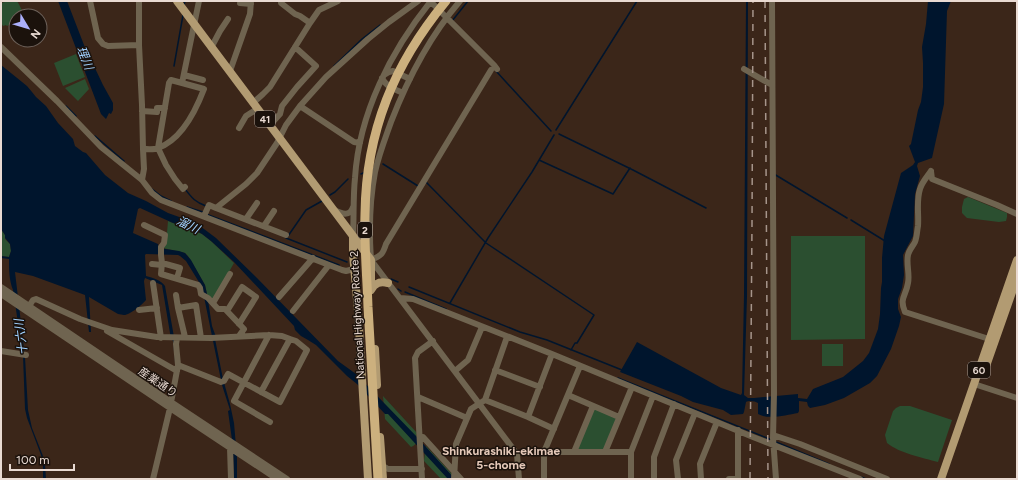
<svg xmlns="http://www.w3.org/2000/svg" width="1018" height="480" font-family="Figtree,'Noto Sans JP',sans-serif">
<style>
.green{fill:#2b4f30}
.water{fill:#00152d}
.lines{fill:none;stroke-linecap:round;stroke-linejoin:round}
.stream{stroke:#00152d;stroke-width:1.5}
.minor{stroke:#6f6450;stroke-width:6}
.major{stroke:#b29b72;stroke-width:8}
.rail{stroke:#a6958b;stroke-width:1.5;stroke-dasharray:7 7;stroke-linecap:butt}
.highway-bridge{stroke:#ccb07e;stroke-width:9}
.labels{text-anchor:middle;stroke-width:3;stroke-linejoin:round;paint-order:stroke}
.shield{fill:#1b120c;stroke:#ab9e97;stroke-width:1}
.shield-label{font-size:10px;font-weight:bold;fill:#e9dad2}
.street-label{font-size:11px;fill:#e9dad2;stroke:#1b120c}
.water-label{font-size:12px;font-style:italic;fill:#a0d1ff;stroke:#1b120c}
.neighbourhood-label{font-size:12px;font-weight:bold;fill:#e4c8b8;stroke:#1b120c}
</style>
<rect width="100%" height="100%" fill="#3b2619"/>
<!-- green -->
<path class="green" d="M9 1H17C20 6 22 10 24 16H16V21L7 26 6 25 3 26 1 23V3Z
M76 54 85 77 63 86 54 63Z
M85 79 89 89 78 101 65 88Z
M968 197 1007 213V217L1006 221 999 222 967 218 962 213V207L964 199Z
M168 221 202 234 211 241 234 263 213 300 207 294 205 285 188 256 185 253 163 248 166 245Z
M1 229 5 235V239L10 244 11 251 9 257 1 256Z
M791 236H865V339L791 340Z
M822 344H843V366H822Z
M383 396 417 433C415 439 420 443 411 447L385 419Z
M900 406H910L952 420 938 462C923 458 899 453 887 443L885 435 893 411 896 408Z
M594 408 618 418 605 450H576Z
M426 446 452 474V479H441L424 461 425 452Z"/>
<!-- water -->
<path class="water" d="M58 1H67L84 45 103 85 113 103V110L111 114 109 113 106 119 101 114Z
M746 1H748L747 296 744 395 748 398H754L798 394V398L807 399 813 389 843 377 863 361 869 353 878 329 880 314 881 288 882 282V258L884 236 901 173 913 165 915 162 909 146 911 144 918 110 921 102 923 87V63L922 47 926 24 928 1H951L947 11 944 104 932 158 918 163 917 166 920 176 915 194 913 236 903 255 904 275 902 288 898 299V309L901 317 899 326 891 349 877 376 870 383 844 398 825 405 810 408 808 406 807 402 799 401V411L798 413C786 415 769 420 758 414V403C755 401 749 400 746 402L744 412 743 414 731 415 723 410 693 402 681 396 620 372 637 342 721 388 741 395 742 393 744 295Z
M1 65 27 86 32 92 36 97 46 106 58 123 73 139 75 146 83 152 86 153 105 175 128 193 146 201 168 213 196 223 216 238 257 278 338 361 356 374 417 437 455 479H448L388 414H385L357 384 347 376 316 345 308 340 301 336 295 330 294 326 234 262 211 241 202 234 195 230 173 223 140 208 138 209 133 233 158 244 159 248 179 251 185 253 191 260 205 285 207 294 212 326 216 337 215 339 223 379 230 404 234 423 237 458V479H234L233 447 228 411 230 410 222 385 202 287 186 261 180 256 178 255 146 254 145 255 146 276C153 278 161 280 165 286L174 337 175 363 173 341 171 339 162 285 145 278 144 281 146 300C143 304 130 315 124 315 122 315 120 314 118 314L89 297 91 332H89L85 295 33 276 15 272 25 357 28 410 32 428 43 456 45 464 46 479H43V466L41 455 27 418 25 409 23 356 13 290C9 280 9 269 9 259L1 258V256L9 257 11 251 10 244 5 238V235L1 229Z"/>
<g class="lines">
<!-- stream -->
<path class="stream" d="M184 5 185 1
M452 21 468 1
M174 66 183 15
M334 66 362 39 380 25
M496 71 551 131
M66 106 76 116
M556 130 637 1
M559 134 633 170 706 208
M95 136 124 161
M539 160 613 194 630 168
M383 164 418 186
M361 174 365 172
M774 174 847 218
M426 182 486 243 594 315 577 343H575L571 350
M152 189 161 196 171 201
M185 189C192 198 195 202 206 206
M330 195 335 192 348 179
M187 207 203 212
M206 214 339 265
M851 220 885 241
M288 236 306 210 322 201
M286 238 347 262
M391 279 398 282
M409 287 520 332 547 340 622 370
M398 289 401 291
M405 292 446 309
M450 303 488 238 532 172 554 135
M618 378 772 440
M776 442 829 464
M861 477 866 479"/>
<!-- minor -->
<path class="minor" d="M90 1 98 38 103 44 108 46 139 45
M139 1V45L142 105 143 149 144 169 142 180
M281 1V3L295 14 300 16 310 23
M430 1 494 65 497 69
M460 1C429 37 408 78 391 122 385 139 379 154 375 172 370 199 369 232 371 260L517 454 519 479
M772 1 774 393 773 438 776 479
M240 3 251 4
M1 47 57 101 101 147 142 180 152 193 161 200 342 270 346 271 354 269
M211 48 220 31 228 19
M744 69 772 85
M230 71 250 14 251 1
M184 75 203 80
M384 75 389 72 393 71 410 79
M382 78C386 87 395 89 403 93
M182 83 171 80 169 83 158 148 166 165 175 179 183 189 185 187
M253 103 263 94 270 87 310 23 319 10 338 1
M300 106 354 142 360 143
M142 111 157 112V108H165
M270 125 280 114 282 106 297 87 316 66 295 47
M239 128 246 116 257 109
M143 149C147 149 154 150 158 148 181 140 196 110 204 89L182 83 199 1
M931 171C927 177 922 182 920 189 916 201 919 214 918 226 917 231 917 237 915 242 913 246 909 250 908 255 906 264 910 274 908 283 906 296 899 298 905 312L989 339 992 341
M931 171 932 179 997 205 1017 214
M216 208 286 235
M334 210C342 214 350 217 353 207
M204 216 209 205 216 208 246 184 257 173 277 143 286 125 300 106 326 77 368 39 389 22 418 1
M246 219 257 203
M144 225 165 235 164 243 161 247V255L162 263 161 274 198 285 200 288 201 294 208 298 218 309H225L244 329 239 336
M264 226 274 211
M353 236C354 217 353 197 355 178 359 113 391 51 431 1
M371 260C381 256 383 254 386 244L491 70
M162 263 180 268 177 278
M152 264 162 265
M153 283 161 338
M1 287 171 402 287 479
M1 294 170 408 277 479
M176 295 178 308
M279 297 313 258
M400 298 413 299 552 354 753 437 860 479
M213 303 230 274
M139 310 157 308
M26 311 33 300 36 299 80 319 112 330 157 337 211 338 269 335 282 336 290 339 261 392
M227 311 242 287 256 297 239 324
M293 311 329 265
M107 331 177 371
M269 335 234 401 270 422
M185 337 178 308 196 305 201 338
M1 351 26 355
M178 365 221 382 224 381 228 374 280 402 307 350 296 341 290 339
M495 370 540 387
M455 371 468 360 482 327
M974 384 1017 398
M568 395 619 417
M418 397 467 418
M485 400 528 417 554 429
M528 417 552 354
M738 430V479
M773 435 800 444 887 479
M420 436 423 437 461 479
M229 445 230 448 231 479
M544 452H631
M574 452 593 406
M605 452 632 387
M383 466 388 469H422
M153 479 170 408 178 365 176 344 177 338
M422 479 415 358 418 352 433 341
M454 479 456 444 471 409 485 400 507 337
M544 479V452L580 366
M631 479V452L653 396
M654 479V457L674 404
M678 479 676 460 695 413
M701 479 700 464 717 422
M729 479H738"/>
<!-- major -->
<path class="major" d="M177 1 371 260V285
M353 236V254L358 311 368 479
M371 290C375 283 380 281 388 283
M375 349 377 385
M985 369 1017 278
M380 437 383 479
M941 479 1017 260"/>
<!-- rail -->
<path class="rail" d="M765 1 768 479
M750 479 752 224 753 1"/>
<!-- highway-bridge -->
<path class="highway-bridge" d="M378 479C375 422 371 364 368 307 367 276 364 245 365 214 366 131 394 64 446 1"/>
</g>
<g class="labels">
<!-- shield labels -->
<g class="shield">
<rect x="255" y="111" width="20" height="16" rx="3"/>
<rect x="358" y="222" width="14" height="16" rx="3"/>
<rect x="968" y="362" width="22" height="16" rx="3"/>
</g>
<g class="shield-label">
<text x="265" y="123">41</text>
<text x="365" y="234">2</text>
<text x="979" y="374">60</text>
</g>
<!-- street labels -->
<g class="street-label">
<text transform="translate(357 315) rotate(-93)" y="4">National Highway Route 2</text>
<text transform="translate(158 382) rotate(34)" y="4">産業通り</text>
</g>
<!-- water labels -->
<g class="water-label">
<text transform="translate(85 58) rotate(68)" y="4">理川</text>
<text transform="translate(188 225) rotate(25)" y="4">溜川</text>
<text transform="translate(21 337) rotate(-97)" y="4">十六川</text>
</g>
<!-- neighbourhood labels -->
<g class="neighbourhood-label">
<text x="501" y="455">Shinkurashiki-ekimae<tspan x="501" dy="14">5-chome</tspan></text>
</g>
</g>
<!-- border -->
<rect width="1018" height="480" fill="none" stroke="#e9dad2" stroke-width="4"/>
<!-- north arrow -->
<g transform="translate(28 28) rotate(128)"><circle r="19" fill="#1b120c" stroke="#6d625b"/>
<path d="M0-3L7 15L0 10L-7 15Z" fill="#abaffb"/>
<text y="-6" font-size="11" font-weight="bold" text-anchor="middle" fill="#e9dad2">N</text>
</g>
<!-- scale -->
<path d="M10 464v6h64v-6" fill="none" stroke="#e9dad2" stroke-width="2"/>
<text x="16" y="464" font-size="12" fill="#e9dad2" stroke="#1b120c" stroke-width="3" paint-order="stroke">100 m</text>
</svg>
